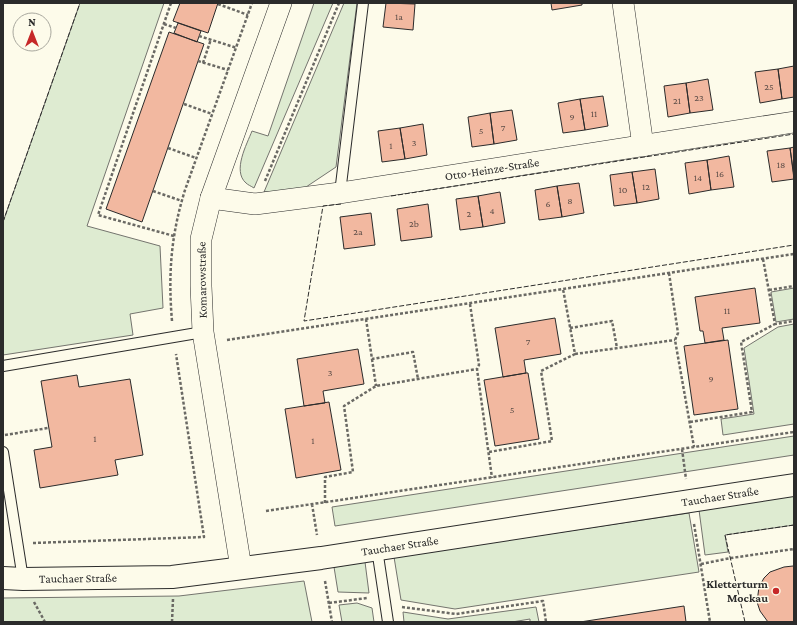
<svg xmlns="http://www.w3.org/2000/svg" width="797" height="625" font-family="'Crimson Pro',serif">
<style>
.green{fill:#deebd1;stroke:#74746e}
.building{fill:#f2b8a0;stroke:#2b2b2b}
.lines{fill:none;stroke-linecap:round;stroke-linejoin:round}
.lane-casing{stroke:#2b2b2b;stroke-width:12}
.street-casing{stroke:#2b2b2b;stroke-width:22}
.secondary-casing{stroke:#2b2b2b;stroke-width:24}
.path{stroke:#6a6964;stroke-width:2.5;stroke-dasharray:3 2;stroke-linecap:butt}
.lane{stroke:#fdfbea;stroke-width:10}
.street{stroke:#fdfbea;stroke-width:21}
.secondary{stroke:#fdfbea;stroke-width:22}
.fence{stroke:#2b2b2b;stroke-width:1;stroke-dasharray:5 2;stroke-linecap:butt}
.poi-dot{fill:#c62828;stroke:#fdfbea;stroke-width:1.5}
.labels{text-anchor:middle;stroke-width:3;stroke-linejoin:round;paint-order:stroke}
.number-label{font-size:10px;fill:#5d4e48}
.street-label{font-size:12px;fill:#2b2b2b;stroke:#fdfbea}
.poi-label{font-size:12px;font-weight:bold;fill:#2b2b2b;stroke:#fdfbea;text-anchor:end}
</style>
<rect width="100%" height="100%" fill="#fdfbea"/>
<!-- green -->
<path class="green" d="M80 3H164L87 226 160 246 163 308 130 314 133 335 3 355V222Z
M314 3H333L254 188C251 186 248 185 246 183 232 171 247 144 252 131L268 136Z
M344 3H357L336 167 300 191 264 192Z
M794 288V319L776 322 771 292Z
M794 324V424L723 435 721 419 754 414 744 348 778 327Z
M794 436V455L335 526 332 507Z
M794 495V525L725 535 728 552 705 555 699 510Z
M689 513 699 572 455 609 401 600 394 557Z
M365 562 369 593 338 592 334 567Z
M304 581 312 622H3V598L179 596Z
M357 603 372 608 374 622H342L339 605Z
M536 607 539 622H530V619L512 622H404L403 612 448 619Z"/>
<!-- building -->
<path class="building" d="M180 3H218L208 33 173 21Z
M386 3 415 4 413 30 383 27Z
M551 3H582V5L552 10Z
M178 23 201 31 197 42 174 33Z
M169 32 204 44 142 222 106 209Z
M794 66V97L782 99 778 69Z
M778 69 782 99 760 103 755 72Z
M708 79 713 110 690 113 686 83Z
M686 83 690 113 668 117 664 86Z
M603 96 608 126 585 130 580 99Z
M580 99 585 130 563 133 558 103Z
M512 110 517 140 494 144 490 113Z
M490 113 494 144 472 147 468 117Z
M423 124 427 155 405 159 400 128Z
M400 128 405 159 382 162 378 131Z
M794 147V176L790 148Z
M790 148 794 179 772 182 767 151Z
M729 156 734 187 711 190 707 160Z
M707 160 711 190 689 194 685 163Z
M655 169 659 199 637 203 632 172Z
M632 172 637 203 614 206 610 175Z
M579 183 584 213 562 217 557 186Z
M557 186 562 217 539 220 535 190Z
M500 192 505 223 483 227 478 196Z
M478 196 483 227 460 230 456 199Z
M428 204 432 237 401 241 397 209Z
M371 213 375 245 344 249 340 217Z
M755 288 760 323 722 328 724 340 705 343 703 331H700L695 297Z
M555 318 561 354 524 360 526 373 503 377 495 328Z
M728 340 738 409 694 415 684 346Z
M358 349 364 384 323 391 325 403 304 406 297 359Z
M526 373H528L539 439 495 446 484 380Z
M77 375 79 387 130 379 143 455 115 460 118 475 40 488 34 450 52 447 41 381Z
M329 402 341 470 296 478 285 409Z
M793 566H794V622H768L760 611 757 602 759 587 764 578 770 572 784 567Z
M684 606 686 622H580Z"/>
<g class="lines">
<!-- lane casing -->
<g class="lane-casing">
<path id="lane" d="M340 193 363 3
M3 366 203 332
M3 452 23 579
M377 549 388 622"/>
</g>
<!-- street casing -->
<g class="street-casing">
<g id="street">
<path d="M623 3 643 146"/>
<path id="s1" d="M211 198 255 204 340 193 794 122"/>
<path d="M241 568 203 332 201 286V239L211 198 281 3"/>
</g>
</g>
<!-- secondary casing -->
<g class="secondary-casing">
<g id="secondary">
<path id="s2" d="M3 578 23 579 172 577 321 558 794 485"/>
</g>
</g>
<!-- path -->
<path class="path" d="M171 3 98 215 174 236
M218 4 248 15
M164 24 176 28
M199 36 237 48
M198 61 228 70
M203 63 211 39
M184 104 212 114
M168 148 196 158
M265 181 339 3
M153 191 182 201
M763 259 775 324 794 321
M669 273 678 333 675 340 694 447
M769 290 794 286
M470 304 479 365 477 369 492 478
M366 319 372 359 413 352 418 379
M172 321C168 274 171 235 185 190L252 3
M570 328 612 321 617 348
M227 340 794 254
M575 354 675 340
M372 359 376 386
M690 422 752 412 741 342 775 324
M5 435 48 428
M682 449 686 479
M489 452 552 441 541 371 575 354 563 289
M325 503V477L353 472 344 406 376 386 477 369
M312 504 317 535
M266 511 794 432
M694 524 710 622
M33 543 204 537 176 354
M701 564 731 558 794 549
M325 581 332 622
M34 602 45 622
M329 603 367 598
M402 607 456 614 543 601 546 622
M172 622 173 599"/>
<!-- lane -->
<use href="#lane" class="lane"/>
<!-- street -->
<use href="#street" class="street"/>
<!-- secondary -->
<use href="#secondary" class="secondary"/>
<!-- fence -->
<path class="fence" d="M391 196 794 134
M341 204 323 206 304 321 794 245
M3 222 80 3
M745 622 725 535 794 525"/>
</g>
<!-- markers -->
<circle class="poi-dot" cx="776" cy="591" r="4"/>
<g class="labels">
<!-- number labels -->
<g class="number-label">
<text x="399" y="20">1a</text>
<text x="769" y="90">25</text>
<text x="699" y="101">23</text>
<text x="677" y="104">21</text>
<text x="594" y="117">11</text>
<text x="572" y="120">9</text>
<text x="503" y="131">7</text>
<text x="481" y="134">5</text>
<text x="414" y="146">3</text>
<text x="391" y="149">1</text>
<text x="781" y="168">18</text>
<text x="720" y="177">16</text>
<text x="698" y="181">14</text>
<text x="646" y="190">12</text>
<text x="623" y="193">10</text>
<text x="570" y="204">8</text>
<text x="548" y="207">6</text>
<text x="492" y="214">4</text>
<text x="469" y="217">2</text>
<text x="414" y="227">2b</text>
<text x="358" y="235">2a</text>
<text x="727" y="314">11</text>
<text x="528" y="345">7</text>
<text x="330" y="376">3</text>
<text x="711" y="382">9</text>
<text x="512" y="413">5</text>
<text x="95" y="442">1</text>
<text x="313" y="444">1</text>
</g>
<!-- street labels -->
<g class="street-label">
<text dy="4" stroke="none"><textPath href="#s1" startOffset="284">Otto-Heinze-Straße</textPath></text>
<text transform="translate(202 280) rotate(-91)" y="4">Komarowstraße</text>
<text dy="4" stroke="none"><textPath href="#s2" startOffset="723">Tauchaer Straße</textPath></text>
<text dy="4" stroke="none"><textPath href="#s2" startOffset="399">Tauchaer Straße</textPath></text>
<text dy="4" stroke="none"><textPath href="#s2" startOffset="75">Tauchaer Straße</textPath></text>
</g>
<!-- poi labels -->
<g class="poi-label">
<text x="768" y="588">Kletterturm<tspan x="768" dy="14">Mockau</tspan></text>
</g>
</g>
<!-- border -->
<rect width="797" height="625" fill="none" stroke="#2b2b2b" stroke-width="8"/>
<!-- north arrow -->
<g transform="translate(32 32)"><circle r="19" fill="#fdfbea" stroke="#a9a89e"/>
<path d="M0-3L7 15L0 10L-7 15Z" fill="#c62828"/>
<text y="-6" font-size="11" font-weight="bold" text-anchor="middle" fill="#2b2b2b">N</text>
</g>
</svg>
